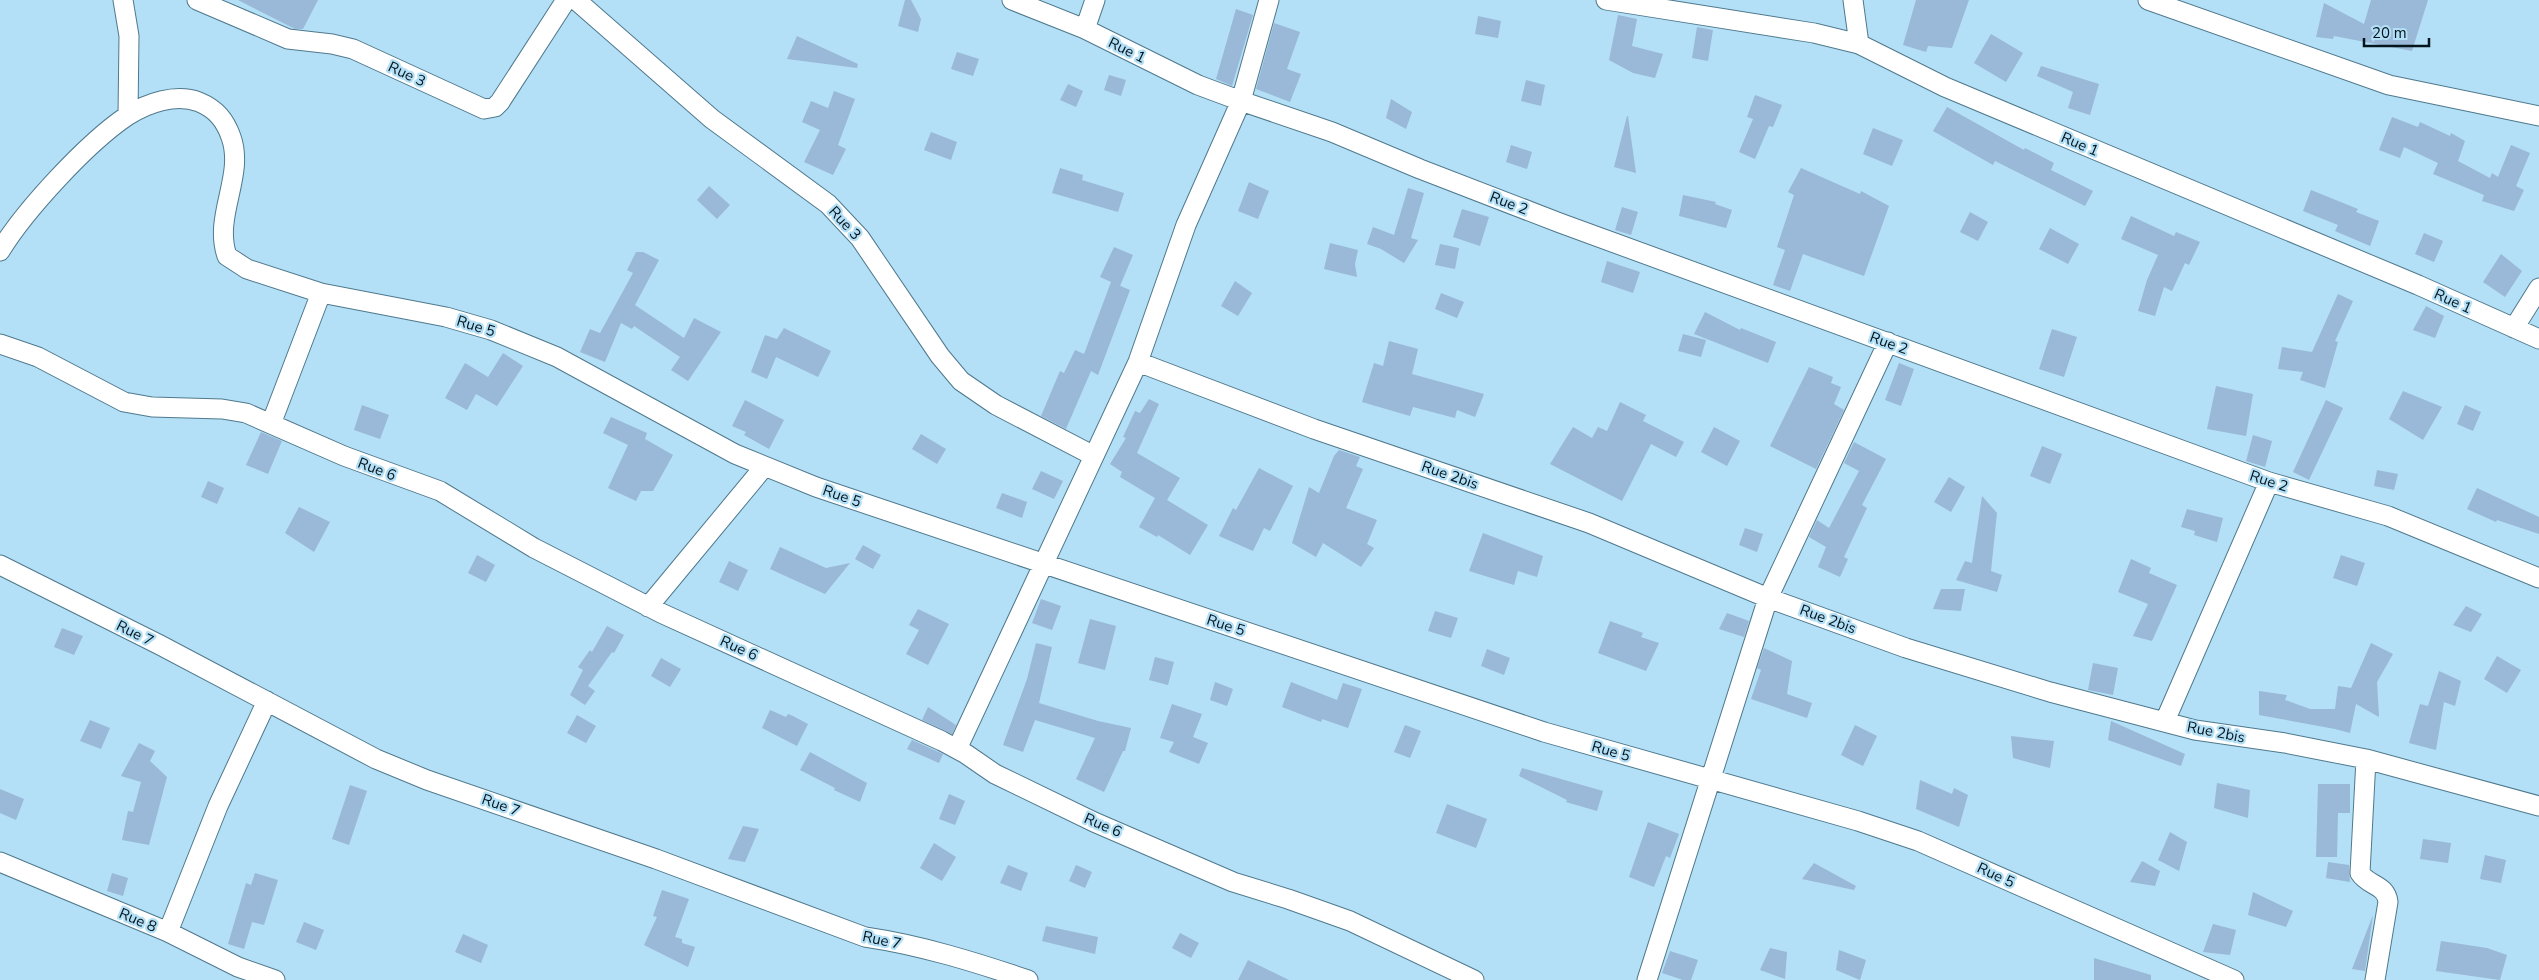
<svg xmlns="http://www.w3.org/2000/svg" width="2539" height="980" font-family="'Nunito Sans',sans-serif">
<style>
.building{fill:#9ab8d7}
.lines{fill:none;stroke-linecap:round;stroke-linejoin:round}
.minor-casing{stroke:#4f798d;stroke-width:21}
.minor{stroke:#fff;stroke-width:19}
.labels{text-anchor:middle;stroke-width:4.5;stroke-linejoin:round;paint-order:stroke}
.street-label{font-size:15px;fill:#05151d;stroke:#b3e0f6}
</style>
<rect width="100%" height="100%" fill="#b3e0f6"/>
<!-- building -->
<path class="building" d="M238 0H318L303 29H295Z
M905 0H911L921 19 918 32 898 26Z
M1916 0H1969L1952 48 1928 46 1926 52 1903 45Z
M2371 0H2428L2412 51 2334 36 2333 39 2316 37 2324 3 2364 24Z
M1236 9 1253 15 1232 86 1216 79Z
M1618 15 1637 19 1632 46 1663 54 1655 78 1633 73 1609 60Z
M1478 16 1501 21 1498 38 1475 34Z
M1274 23 1300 32 1287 69 1301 74 1290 102 1256 89Z
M1697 27 1713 30 1708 61 1692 58Z
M1991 34 2023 53 2006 82 1974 63Z
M797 36 858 64 857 68 787 59Z
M957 52 979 59 973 76 951 69Z
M2041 66 2099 84 2090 115 2068 108 2073 92 2037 76Z
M1109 75 1126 80 1121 96 1104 90Z
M1526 80 1545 85 1541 106 1521 101Z
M1068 84 1083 91 1076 107 1060 100Z
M834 91 855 99 838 145 846 149 833 175 804 162 820 130 802 122 811 101 828 108Z
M1755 95 1782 105 1773 127 1769 126 1755 159 1739 152 1753 119 1747 117Z
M1391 99 1412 112 1406 129 1386 118Z
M1947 107 2024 150 2025 148 2054 163 2051 170 2093 191 2085 206 1995 161 1993 165 1933 131Z
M1627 116H1628L1636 173 1614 167Z
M2392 117 2418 127 2420 122 2450 136 2451 133 2465 141 2458 161 2490 178 2492 173 2498 177 2511 145 2530 153 2516 186 2524 190 2514 211 2482 201 2484 195 2433 174 2438 163 2404 147 2400 158 2379 150Z
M1873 128 1903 140 1892 166 1863 154Z
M931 132 957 142 951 160 924 150Z
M1511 145 1532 152 1527 169 1506 162Z
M1060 168 1083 175 1082 180 1124 193 1118 212 1052 193Z
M1801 168 1860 194 1861 191 1889 206 1864 276 1803 254 1790 291 1773 285 1785 250 1777 247 1794 195 1788 192Z
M1249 182 1269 191 1258 219 1238 211Z
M709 186 730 205 717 219 697 200Z
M1408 188 1424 193 1411 238 1418 240 1404 263 1381 249 1367 244 1373 227 1394 235Z
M2311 190 2358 209 2356 212 2379 221 2370 246 2335 231 2338 225 2303 211Z
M1683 195 1716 202 1715 204 1732 210 1726 228 1679 216Z
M1622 207 1638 212 1631 235 1615 230Z
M1462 209 1489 217 1480 246 1453 237Z
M1970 212 1988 222 1978 241 1960 232Z
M2131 216 2174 236 2176 232 2200 242 2189 265 2185 263 2172 291 2164 287 2155 316 2138 311 2147 280 2158 255 2121 239Z
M2050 228 2079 244 2068 264 2039 249Z
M2424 233 2443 241 2434 262 2415 254Z
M1330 243 1358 250 1355 264 1357 277 1324 269Z
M1440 244 1459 248 1455 269 1435 265Z
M1114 247 1133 255 1120 286 1100 277Z
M636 252H643L659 260 635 305 684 338 694 318 721 332 688 381 671 370 680 357 634 326 632 329 621 323 605 362 580 352 590 329 600 333 633 273 627 270Z
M2501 254 2522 271 2505 297 2483 282Z
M1607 261 1640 272 1633 293 1601 282Z
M1235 281 1252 293 1238 316 1221 306Z
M1111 282 1130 290 1098 375 1091 371 1066 429 1041 416 1060 371 1064 373 1075 350 1084 354Z
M1441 293 1464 302 1457 318 1435 309Z
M2338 294 2353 301 2335 341 2338 342 2325 388 2300 380 2303 372 2278 369 2282 347 2312 352Z
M2426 306 2444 316 2435 338 2413 330Z
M1705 312 1740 330 1741 328 1776 342 1768 363 1694 334Z
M784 328 831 351 818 377 776 357 767 379 751 372 765 335 777 339Z
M2052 329 2077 337 2064 377 2039 369Z
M1683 334 1706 340 1701 357 1678 351Z
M1389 341 1418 349 1412 374 1484 394 1475 417 1457 410 1455 418 1413 407 1410 416 1362 402 1374 363 1383 366Z
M503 353 523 366 497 406 476 394 467 410 445 398 465 363 488 377Z
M1899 363 1914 369 1901 406 1885 400Z
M1809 367 1833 377 1831 383 1841 387 1834 404 1844 410 1816 469 1770 446Z
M2216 386 2253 394 2246 436 2207 429Z
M2403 391 2442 407 2423 440 2389 419Z
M1149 399 1159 404 1137 453 1180 478 1167 500 1208 525 1190 555 1158 535 1157 537 1139 527 1155 498 1120 477 1122 472 1110 464 1126 438 1123 437 1135 411 1140 413Z
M745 400 784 420 769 449 744 435 746 432 732 426Z
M2326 400 2343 408 2309 480 2293 472Z
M1620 402 1646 415 1643 421 1684 442 1676 457 1651 444 1622 501 1550 464 1573 427 1592 438 1598 427 1607 431Z
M362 405 389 415 380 439 354 430Z
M2465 405 2481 412 2473 431 2457 424Z
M611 417 647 433 645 439 673 455 653 491H641L636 501 608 488 628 445 603 433Z
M1714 427 1740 441 1727 466 1701 452Z
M261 432 282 441 268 474 246 465Z
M921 434 946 449 937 464 912 449Z
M2253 435 2272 441 2265 467 2246 461Z
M1854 442 1886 459 1862 505 1867 508 1844 557 1848 559 1840 577 1818 567 1826 547 1809 537 1817 520 1829 528 1859 471 1844 463Z
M2042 446 2062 454 2050 484 2030 476Z
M1339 450 1360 457 1356 466 1363 469 1346 508 1377 520 1367 544 1374 548 1361 567 1323 543 1316 557 1292 543 1309 487 1319 493 1334 456Z
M1259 468 1293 486 1270 531 1264 528 1253 551 1219 536 1233 508 1236 510Z
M2377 470 2398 474 2394 490 2374 486Z
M1041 471 1063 481 1054 499 1032 489Z
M1949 477 1965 487 1951 512 1934 502Z
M208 481 224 488 217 504 201 497Z
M2477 488 2539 517V534L2497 520 2496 522 2467 509Z
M1002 493 1027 502 1022 518 996 508Z
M1982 496 1997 513 1991 571 2002 575 1997 592 1956 580 1965 561 1972 563Z
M299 507 330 522 314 552 285 533Z
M2187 509 2223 518 2217 542 2194 535 2195 531 2181 527Z
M1745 528 1763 534 1757 552 1739 545Z
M1483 533 1543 556 1537 577 1518 571 1514 585 1469 571Z
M863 545 881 555 873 569 855 559Z
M780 547 826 568 850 563 825 594 770 569Z
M477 555 495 565 486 582 468 573Z
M2341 555 2365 563 2357 586 2333 578Z
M2131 559 2151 568 2149 573 2177 585 2152 641 2133 636 2148 604 2118 592Z
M729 561 748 570 738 591 719 582Z
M1941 589H1965L1961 611 1933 609Z
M1041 599 1061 606 1052 630 1032 623Z
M2466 606 2482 614 2471 632 2453 625Z
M918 609 949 624 928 665 906 654 919 630 909 625Z
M1435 611 1458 618 1451 638 1428 631Z
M1727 613 1749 621 1744 637 1719 629Z
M1090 619 1116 626 1105 670 1078 663Z
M1610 621 1643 633 1641 637 1659 643 1646 671 1598 653Z
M607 626 624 635 614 653 612 652 588 686 595 691 585 705 570 695 583 670 578 667 590 650 592 652Z
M62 628 83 636 74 655 54 647Z
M1036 643 1052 647 1039 703 1098 721 1131 728 1125 751H1123L1104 792 1076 779 1095 738 1035 720 1023 752 1003 745 1027 679Z
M2371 643 2393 654 2377 682 2379 717 2356 704 2350 733 2335 729 2259 715V691L2287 695 2285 700 2310 709H2335L2338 686 2351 688Z
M1764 648 1792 661 1787 694 1812 703 1807 718 1751 699 1761 670 1757 668Z
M1487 649 1510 658 1504 675 1481 666Z
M2497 656 2521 670 2507 693 2484 679Z
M1155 657 1174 662 1168 685 1149 680Z
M661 658 681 669 670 687 651 676Z
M2093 663 2118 668 2113 695 2088 690Z
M2439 671 2461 681 2455 706 2444 702 2436 750 2409 743 2420 704 2428 706Z
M1215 682 1233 689 1227 706 1210 700Z
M1291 682 1337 700 1343 683 1362 689 1348 728 1322 719 1321 722 1282 707Z
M1172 704 1202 714 1193 737 1208 743 1199 764 1169 752 1174 742 1160 738Z
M928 707 956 725 952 734 922 720Z
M770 710 786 717 788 714 793 716 808 724 797 746 762 728Z
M577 715 596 726 586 743 567 733Z
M90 720 110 728 101 749 80 741Z
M2111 721 2185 754 2181 766 2108 740Z
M1405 725 1421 731 1410 758 1394 752Z
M1855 725 1877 736 1863 766 1841 755Z
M2011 736 2054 741 2050 768 2013 758Z
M912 740 943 754 939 763 907 749Z
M139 743 155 751 150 761 167 777 149 845 122 840 128 811 133 812 141 782 121 776Z
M810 752 867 783 860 802 834 790 835 788 800 770Z
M1522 768 1603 791 1597 811 1566 802 1567 800 1519 776Z
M1920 780 1952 794 1954 788 1968 795 1959 827 1916 809Z
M2217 783 2250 790 2248 818 2214 808Z
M2318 784H2350V813H2338L2337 857H2316Z
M350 785 367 791 349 845 332 839Z
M0 789 24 799 16 820 0 813Z
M949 794 965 801 955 825 939 819Z
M1447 804 1487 819 1476 848 1436 833Z
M1648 822 1679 834 1670 858 1666 856 1654 887 1629 877Z
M743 826 759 829 745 862 728 859Z
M2170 832 2187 842 2179 871 2158 860Z
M2423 839 2451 843 2448 863 2420 859Z
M934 843 956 857 942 881 920 868Z
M2485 855 2506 860 2501 883 2480 879Z
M2142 861 2160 871 2155 886 2130 882Z
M2328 862 2349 865 2350 882 2326 878Z
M1814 863 1856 886 1854 890 1802 879Z
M1008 865 1028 873 1021 891 1000 883Z
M1076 865 1092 872 1085 888 1069 881Z
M112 873 128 878 123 896 107 891Z
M255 873 278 880 264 925 252 922 244 949 228 944 246 883 251 885Z
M662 890 689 899 675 937 682 939V943L695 947 688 967 644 945 657 917 653 916Z
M2253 892 2293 911 2286 927 2248 915Z
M2373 915 2365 971 2352 969Z
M304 922 324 930 316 950 296 942Z
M2213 924 2236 930 2230 955 2203 952Z
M1046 926 1098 937 1095 954 1042 941Z
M1180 933 1199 943 1191 958 1172 948Z
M463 934 488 945 481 963 455 952Z
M2441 941 2487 948 2507 955 2500 980 2436 971Z
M1770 948 1787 952 1785 979 1760 970Z
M1839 950 1866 960 1860 980 1836 970Z
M1670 951 1698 960 1691 980H1683L1662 973Z
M2094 958 2151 975V980H2094Z
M1248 960 1289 980H1238Z"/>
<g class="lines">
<!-- minor casing -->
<g class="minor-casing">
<path id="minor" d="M123 0 129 36 128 115
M197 0 288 39 332 44 353 49 484 109 495 107 500 102 566 0
M576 0 712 119 828 204 860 238 940 356 961 381 996 405 1094 456
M1012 0 1085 29 1198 85 1241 101 1332 132 1420 169 1560 223 2269 482 2388 516 2539 578
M1606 0 1814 33 1859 44 1945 87 2418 285 2539 339
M1853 0 1859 44
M2148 0 2389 85 2539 116
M1085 29 1095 0
M0 251C25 210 87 143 127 116 147 103 176 93 199 102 216 109 225 120 231 137 245 176 213 216 227 256L247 269 321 293 446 317 491 330 557 357 735 454 816 487 1544 732 1858 821 1918 841 2234 980
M2514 328 2539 288
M0 344 38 357 124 402 152 407 222 409 246 413 344 456 440 491 534 548 661 613 942 741 966 754 995 774 1094 822 1233 882 1288 899 1350 921 1474 980
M1138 362 1314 429 1589 523 1768 598 1906 648 2050 692 2195 730 2285 743 2366 759 2539 806
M271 424 321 293
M0 565 160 645 376 759 427 780 656 859 865 937C920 945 975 962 1028 980
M648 607 764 467
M2165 721 2269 482
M957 749 1138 362 1186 225 1241 101 1269 0
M2366 759 2360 873C2368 886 2386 884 2388 902L2375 980
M0 862 168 932 238 967 275 980
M168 932 218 806 267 701
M1647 980 1768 598 1888 342"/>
</g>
<!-- minor -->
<use href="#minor" class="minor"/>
</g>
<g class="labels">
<!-- street labels -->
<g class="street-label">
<text transform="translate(1127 50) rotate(26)" y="5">Rue 1</text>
<text transform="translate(407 74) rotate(25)" y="5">Rue 3</text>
<text transform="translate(2080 144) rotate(23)" y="5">Rue 1</text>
<text transform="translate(1509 203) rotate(21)" y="5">Rue 2</text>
<text transform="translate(845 223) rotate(47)" y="5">Rue 3</text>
<text transform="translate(2453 301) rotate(24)" y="5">Rue 1</text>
<text transform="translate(476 326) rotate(17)" y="5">Rue 5</text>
<text transform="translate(1889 343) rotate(20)" y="5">Rue 2</text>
<text transform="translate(377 469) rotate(21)" y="5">Rue 6</text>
<text transform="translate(1450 475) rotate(19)" y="5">Rue 2bis</text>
<text transform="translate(2269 481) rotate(18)" y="5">Rue 2</text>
<text transform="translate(842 496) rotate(19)" y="5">Rue 5</text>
<text transform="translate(1828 619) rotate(20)" y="5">Rue 2bis</text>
<text transform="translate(1226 625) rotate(18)" y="5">Rue 5</text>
<text transform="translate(135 633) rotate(26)" y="5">Rue 7</text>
<text transform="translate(739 648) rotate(24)" y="5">Rue 6</text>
<text transform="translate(2216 732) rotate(11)" y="5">Rue 2bis</text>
<text transform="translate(1611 751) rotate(16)" y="5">Rue 5</text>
<text transform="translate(501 805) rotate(19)" y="5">Rue 7</text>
<text transform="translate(1103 825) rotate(23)" y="5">Rue 6</text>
<text transform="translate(1996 875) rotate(25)" y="5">Rue 5</text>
<text transform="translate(138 920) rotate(23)" y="5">Rue 8</text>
<text transform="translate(882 940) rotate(12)" y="5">Rue 7</text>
</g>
</g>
<!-- scale -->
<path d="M2364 38v8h65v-8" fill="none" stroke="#05151d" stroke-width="2.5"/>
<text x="2372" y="38" font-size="15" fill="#05151d" stroke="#b3e0f6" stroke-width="4" paint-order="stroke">20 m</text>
</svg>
